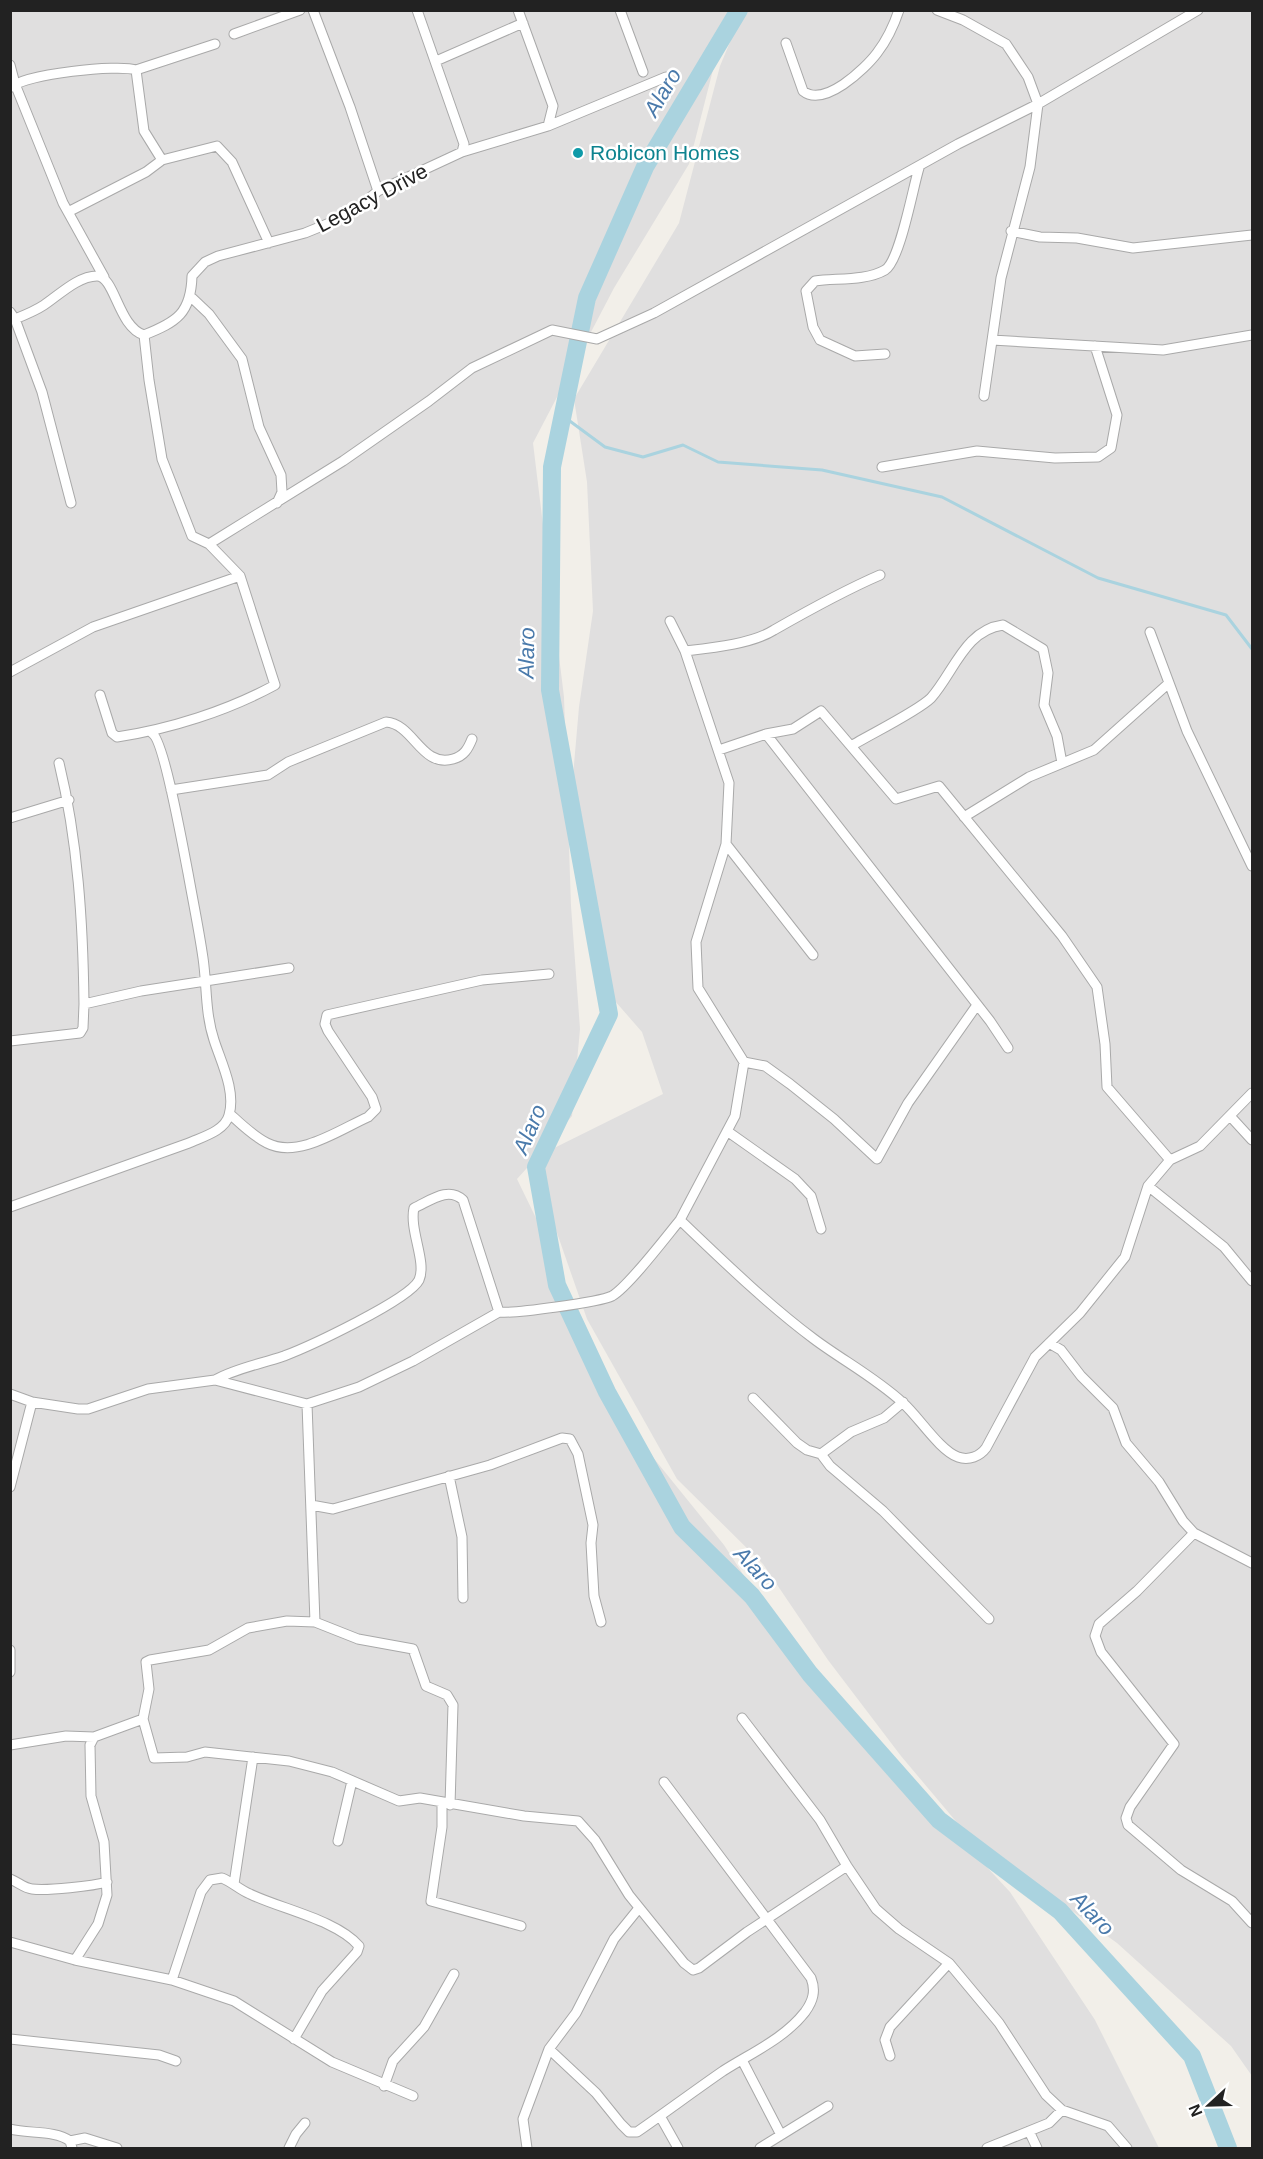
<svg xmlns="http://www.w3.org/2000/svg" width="1263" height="2159" font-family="Arial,sans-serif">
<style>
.residential{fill:#e0dfdf}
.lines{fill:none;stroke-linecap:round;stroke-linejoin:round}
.stream{stroke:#aad3df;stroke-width:3}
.river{stroke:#aad3df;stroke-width:18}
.street-casing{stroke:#a9a9a9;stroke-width:11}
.street{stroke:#fff;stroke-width:9}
.culture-dot{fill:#0f9aa8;stroke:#fff;stroke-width:2}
.labels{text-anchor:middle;stroke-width:5;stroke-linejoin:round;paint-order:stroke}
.culture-label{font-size:21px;fill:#0d838f;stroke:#fff;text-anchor:start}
.street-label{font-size:21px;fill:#222;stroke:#fff}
.water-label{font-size:22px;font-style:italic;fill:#4a7aab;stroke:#fff}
</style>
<rect width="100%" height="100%" fill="#f2efe9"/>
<!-- residential -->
<path class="residential" d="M11 11H728L689 164 614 288 533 443 564 697 571 906 580 1029 572 1116 538 1156 663 1094 642 1032 601 985 589 886 571 799 579 707 593 611 587 482 574 399 679 223 720 66 743 11H1252V2076L1231 2046 1117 1943 970 1838 901 1756 828 1660 763 1564 677 1479 587 1319 549 1210 536 1158 517 1179 552 1251 587 1341 639 1440 724 1545 808 1674 1010 1892 1095 2020 1159 2148H11Z"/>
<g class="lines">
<!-- stream -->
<path class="stream" d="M563 416 605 447 643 457 683 445 718 462 822 470 942 497 1098 578 1226 615 1252 649"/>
<!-- river -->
<path class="river" d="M739 10 645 167 587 298 552 467 550 690 609 1014 536 1167 557 1285 607 1392 682 1527 752 1596 810 1674 939 1820 1060 1911 1192 2056 1228 2148"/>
<!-- street casing -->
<g class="street-casing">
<path id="street" d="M313 10 350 107 378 191
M417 10 464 144 462 152
M518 10 553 106 548 126
M620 10 643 72
M937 10 963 20 1006 44 1028 77 1038 104 1030 167 1001 278 984 396
M234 34 300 10
M786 43 803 91C824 108 865 69 877 53 887 40 894 25 899 10
M436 61 523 23
M10 65 15 84 63 203 104 277
M136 70 215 44
M12 87C24 74 119 64 136 70L144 131 162 160
M68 212 146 172 162 160 217 146 232 162 269 243
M1011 231 1040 237 1077 238 1133 248 1252 235
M190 296 209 314 242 359 259 427 281 475 282 492 277 503
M10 312 15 319C25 315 35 311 44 305 59 295 78 276 97 276 115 276 118 327 144 335
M15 319 42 392 71 503
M144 335C177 322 191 313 192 276L205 262 218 256 305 233 349 215 378 191 462 152 548 126 666 77
M992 340 1163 350 1252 335
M885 354 855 356 820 340 813 327 806 291 815 281C836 278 866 281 885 270 900 261 913 187 919 168
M882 467 977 451 1055 458 1098 457 1111 448 1117 415 1095 346
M209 544 343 461 429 401 472 368 552 330 597 339 654 313 958 144 1038 104 1198 10
M670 621 685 651 729 783 726 844 696 942 698 988 744 1062 765 1066 790 1084 834 1119 877 1159 908 1103 977 1005
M1150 632 1187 731 1252 866
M685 651C711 648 752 644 774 630 809 610 843 591 880 575
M10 672 93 627 240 576
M100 695 112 733 117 737C170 729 227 711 275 685L240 576 209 544 192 536 162 459 149 380 144 335
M766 734 990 1021 1008 1048
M851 746C869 735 918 711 931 698 954 672 965 630 1003 625L1043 649 1048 673 1044 705 1057 736 1062 763
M719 750 766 734 793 729 821 711 896 799 939 786 1062 936 1097 987 1105 1044 1107 1087 1170 1160
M59 763C78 841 83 923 84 1004L141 991 289 968
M171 790 268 775 288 762 386 722C414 724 421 768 453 759 464 756 468 749 472 739
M964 817 1029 777 1094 750 1169 683
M10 818 69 800
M726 844 813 955
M10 1041 80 1033 83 1028 84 1004
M230 1114C241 1124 253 1136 267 1143 298 1159 339 1130 368 1117L376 1109 372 1097 328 1031 325 1024 327 1015 482 980 549 974
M1230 1116 1252 1140
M727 1131 795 1179 811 1196 821 1229
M1148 1186 1224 1247 1252 1281
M10 1207 189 1143C202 1137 225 1131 229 1115 236 1091 221 1062 214 1040 205 1013 207 985 203 958 199 930 193 901 188 873 184 853 164 740 152 733
M680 1220 735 1116 744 1062
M1049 1343 1061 1350 1081 1376 1113 1408 1126 1443 1159 1482 1183 1521 1194 1533 1252 1563
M215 1380C236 1368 261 1364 284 1356 308 1347 409 1300 419 1280 427 1262 409 1230 414 1208 430 1201 448 1186 463 1200L499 1312
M10 1394 32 1402 78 1409H88L148 1389 215 1380 307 1404 359 1387 413 1361 499 1312C513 1314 600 1302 612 1296 628 1287 666 1237 680 1220 723 1261 766 1303 814 1339 842 1360 876 1378 903 1403 918 1416 940 1451 958 1457 969 1461 980 1456 986 1448L1035 1357 1080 1313 1125 1257 1148 1186 1170 1160 1200 1146 1252 1093
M753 1398 797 1443 807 1450 821 1454 830 1466 883 1511 989 1619
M307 1404 315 1622 358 1639 413 1649 426 1686 447 1695 453 1705 450 1805
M821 1454 851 1432 884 1418 903 1402
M449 1476 462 1537 463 1598
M10 1487 32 1402
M311 1505 333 1509 490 1465 562 1438 570 1439 578 1454 593 1525 591 1543 594 1596 601 1622
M1194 1533 1137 1591 1099 1624 1095 1636 1101 1652 1174 1744 1130 1807 1126 1818 1128 1825 1181 1870 1232 1901 1252 1923
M10 1650V1672
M742 1718 820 1820 847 1866 876 1909 899 1929 949 1963 999 2023 1046 2095 1062 2110 1108 2126 1127 2148
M143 1719 154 1758 187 1757 205 1752 289 1761 332 1772 399 1801 420 1798 524 1816 578 1821 595 1840 629 1895 684 1963 693 1970 699 1968 747 1932 847 1866
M10 1745 66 1736 94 1737 143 1719 149 1689 146 1662 150 1660 209 1650 248 1628 287 1621 315 1622
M442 1803V1827L431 1901 521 1926
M338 1841 352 1781
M10 1879C18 1882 24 1888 32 1889 47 1891 93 1886 107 1882
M234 1884 253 1757
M10 1942 75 1960 172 1980 234 2001 332 2062 413 2096
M75 1960 98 1924 107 1895 104 1842 91 1796 90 1745 94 1737
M172 1980 201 1892 210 1880 222 1878C232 1882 240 1890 250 1894 281 1909 337 1920 359 1946L357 1952 322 1991 294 2039
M10 2039 159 2055 176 2061
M549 2049 596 2093 621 2124 629 2132H637C666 2112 694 2091 723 2071 751 2053 784 2039 805 2012 813 2001 816 1991 811 1978L664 1782
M890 2056 885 2040 890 2027 949 1963
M742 2060 781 2135
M384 2086 393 2061 424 2027 454 1974
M660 2116 678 2148
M10 2129C28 2134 55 2130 70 2141
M1029 2131 1037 2148
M72 2148 70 2141 85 2138 117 2148
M289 2148 296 2134 305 2123
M527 2148 523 2119 549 2049 576 2013 614 1939 639 1908
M760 2148 828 2106
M987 2148 1049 2123 1062 2110"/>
</g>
<!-- street -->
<use href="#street" class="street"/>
</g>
<!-- markers -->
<circle class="culture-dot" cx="578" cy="153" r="6"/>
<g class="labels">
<!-- culture labels -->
<g class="culture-label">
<text x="590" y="160">Robicon Homes</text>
</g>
<!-- street labels -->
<g class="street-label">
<text transform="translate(372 198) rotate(-28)" y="7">Legacy Drive</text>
</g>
<!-- water labels -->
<g class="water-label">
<text transform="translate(662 92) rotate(-59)" y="8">Alaro</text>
<text transform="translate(526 653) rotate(-89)" y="8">Alaro</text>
<text transform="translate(529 1129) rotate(-67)" y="8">Alaro</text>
<text transform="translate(756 1568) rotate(47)" y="8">Alaro</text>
<text transform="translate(1093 1913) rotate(46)" y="8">Alaro</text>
</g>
</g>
<!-- border -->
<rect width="1263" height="2159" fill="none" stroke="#222222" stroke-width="24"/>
<!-- north arrow -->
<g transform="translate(1209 2105) rotate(248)" stroke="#ffffff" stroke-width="4.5" paint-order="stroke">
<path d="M0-4.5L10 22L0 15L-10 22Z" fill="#222222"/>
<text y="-9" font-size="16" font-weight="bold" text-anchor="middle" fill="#222222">N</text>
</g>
</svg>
